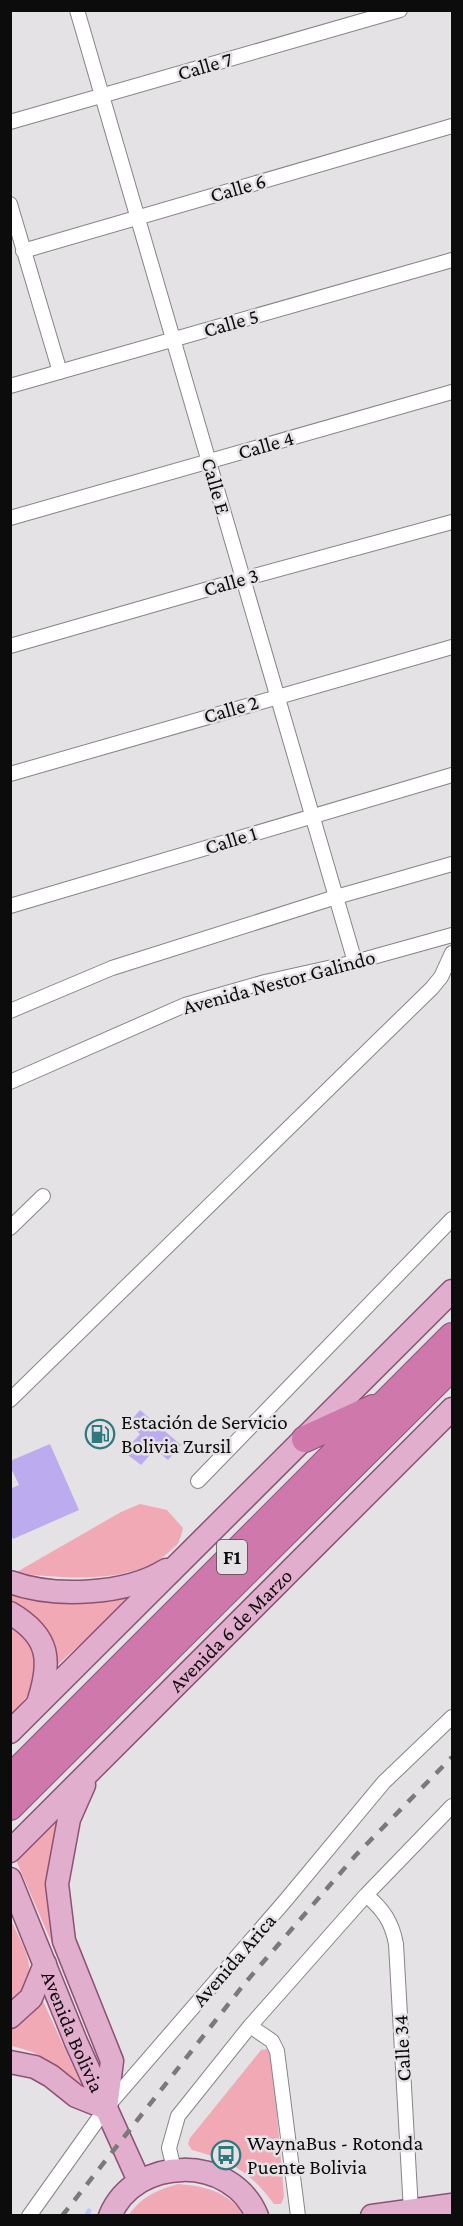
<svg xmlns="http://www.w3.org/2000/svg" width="463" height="2226" font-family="'Crimson Pro',serif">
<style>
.green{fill:#f1a9b5}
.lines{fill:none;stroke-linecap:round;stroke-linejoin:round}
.stream{stroke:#b9c8fe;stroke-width:5}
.building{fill:#bdabef}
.street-casing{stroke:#868487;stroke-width:16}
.primary-casing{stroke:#8b5274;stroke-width:25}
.highway-casing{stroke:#8b5274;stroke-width:28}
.street{stroke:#fff;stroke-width:14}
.primary{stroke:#e2aecd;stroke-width:22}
.highway{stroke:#cf78ac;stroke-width:26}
.rail{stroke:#7b797b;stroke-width:4.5;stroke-dasharray:10 10;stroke-linecap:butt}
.labels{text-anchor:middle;stroke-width:5;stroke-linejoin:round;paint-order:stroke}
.shield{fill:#e5e2e5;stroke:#4e4c4e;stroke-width:1.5}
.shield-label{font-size:20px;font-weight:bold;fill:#0d0c0d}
.street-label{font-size:21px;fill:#0d0c0d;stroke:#e5e2e5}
.poi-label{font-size:21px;fill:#0d0c0d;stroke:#e5e2e5;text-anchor:start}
</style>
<rect width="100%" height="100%" fill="#e5e2e5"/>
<!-- green -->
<path class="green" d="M140 1504 167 1510 183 1528C182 1532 181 1537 179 1541 178 1545 173 1548 170 1551 133 1586 62 1578 15 1573L121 1512Z
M10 1594 56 1602 86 1603 135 1594 53 1669 11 1603Z
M10 1623 30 1639 37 1666 32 1690 10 1717Z
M59 1817 52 1848 91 2034 16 1860Z
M10 1918C26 1954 44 1973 10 2005Z
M42 1999 82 2086C57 2064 43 2053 11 2046V2029L30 2016Z
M267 2049 272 2053 284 2197 281 2204H274C251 2172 229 2160 192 2150L188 2144 190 2138 261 2050Z
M178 2184C204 2186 229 2191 244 2216H128C141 2197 157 2190 178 2184Z"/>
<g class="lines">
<!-- stream -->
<path class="stream" d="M86 2216 89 2211"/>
</g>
<!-- building -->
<path class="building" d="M140 1410 181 1445 168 1460 155 1449 141 1465 124 1452 140 1434 128 1424Z
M50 1444 79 1510 13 1539 10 1532V1489L19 1485 10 1466V1461Z"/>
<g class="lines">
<!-- street casing -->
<g class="street-casing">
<path id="street" d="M77 10 355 962
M10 122 400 10
M10 204 60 372
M23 251 452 126
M10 386 452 260
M10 518 452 392
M10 646 243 579 452 522
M10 774 452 647
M10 906 452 775
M10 1011 112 968 336 897 452 864
M10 1082 185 1005 265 982 355 962 452 935
M10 1228 43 1196
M10 1400 432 988 441 977 452 953
M198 1481 452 1219
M366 1895C383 1909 392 1922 396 1944L411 2211
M250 2026 272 2041 277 2051 298 2216
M174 2169 169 2148 178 2116 250 2026 366 1895 452 1806
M29 2216 106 2108 285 1901 384 1782 452 1717"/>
</g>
<!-- primary casing -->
<g class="primary-casing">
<g id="primary">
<path d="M10 1582C54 1598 126 1595 166 1570"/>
<path d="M10 1613C50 1636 52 1661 38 1703"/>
<path d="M10 1732 452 1291"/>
<path d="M84 1785 69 1819 57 1884 64 1941 112 2061 106 2108"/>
<path id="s1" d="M10 1851 452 1409"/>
<path id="s2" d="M10 1879 76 2042 139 2181"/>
<path d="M10 2017 31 1998 45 1964"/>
<path d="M10 2062 35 2067 51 2076 76 2096 106 2108"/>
<path d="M110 2216C135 2155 232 2154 257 2216"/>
<path d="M372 2216 452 2205"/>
</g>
</g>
<!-- highway casing -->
<g class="highway-casing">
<path id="highway" d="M305 1439 373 1408
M10 1778 452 1336
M10 1807 452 1367"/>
</g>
<!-- street -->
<use href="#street" class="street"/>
<!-- primary -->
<use href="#primary" class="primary"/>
<!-- highway -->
<use href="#highway" class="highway"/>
<!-- rail -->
<path class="rail" d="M62 2216 245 1983 356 1855 452 1757"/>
</g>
<!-- icons -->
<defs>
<g id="fuel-ring" transform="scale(1.5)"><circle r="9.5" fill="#e5e2e5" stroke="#2f787d" stroke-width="1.5"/><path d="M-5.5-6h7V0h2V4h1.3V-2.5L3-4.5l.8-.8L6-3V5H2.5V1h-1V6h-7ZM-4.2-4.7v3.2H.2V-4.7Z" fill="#2f787d"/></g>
<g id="bus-ring" transform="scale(1.5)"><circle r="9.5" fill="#e5e2e5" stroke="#2f787d" stroke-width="1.5"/><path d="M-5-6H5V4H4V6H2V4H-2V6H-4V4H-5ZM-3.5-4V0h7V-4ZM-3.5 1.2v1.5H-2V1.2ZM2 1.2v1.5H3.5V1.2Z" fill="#2f787d"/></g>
</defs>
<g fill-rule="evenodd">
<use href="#fuel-ring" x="100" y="1434"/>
<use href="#bus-ring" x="226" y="2155"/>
</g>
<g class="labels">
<!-- shield labels -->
<rect class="shield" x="217" y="1540" width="30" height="34" rx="4.5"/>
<g class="shield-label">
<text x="232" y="1564">F1</text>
</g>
<!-- street labels -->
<g class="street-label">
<text transform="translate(205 66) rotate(-16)" y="7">Calle 7</text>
<text transform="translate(238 188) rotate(-16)" y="7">Calle 6</text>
<text transform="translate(231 323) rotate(-16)" y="7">Calle 5</text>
<text transform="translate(266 445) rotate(-16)" y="7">Calle 4</text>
<text transform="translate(216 486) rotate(74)" y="7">Calle E</text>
<text transform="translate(231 582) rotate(-16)" y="7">Calle 3</text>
<text transform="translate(231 709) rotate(-16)" y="7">Calle 2</text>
<text transform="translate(231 840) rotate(-17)" y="7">Calle 1</text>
<text transform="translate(279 982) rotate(-15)" y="7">Avenida Nestor Galindo</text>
<text dy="7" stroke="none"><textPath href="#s1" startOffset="312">Avenida 6 de Marzo</textPath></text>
<text transform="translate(234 1960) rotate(-49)" y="7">Avenida Arica</text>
<text dy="7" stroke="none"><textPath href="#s2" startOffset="165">Avenida Bolivia</textPath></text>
<text transform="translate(402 2048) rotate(-93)" y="7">Calle 34</text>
</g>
<!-- poi labels -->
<g class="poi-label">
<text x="121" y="1429">Estación de Servicio<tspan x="121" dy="24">Bolivia Zursil</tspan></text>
<text x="247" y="2150">WaynaBus - Rotonda<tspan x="247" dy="24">Puente Bolivia</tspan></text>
</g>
</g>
<!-- border -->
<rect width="463" height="2226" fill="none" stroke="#0d0c0d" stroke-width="24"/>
</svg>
